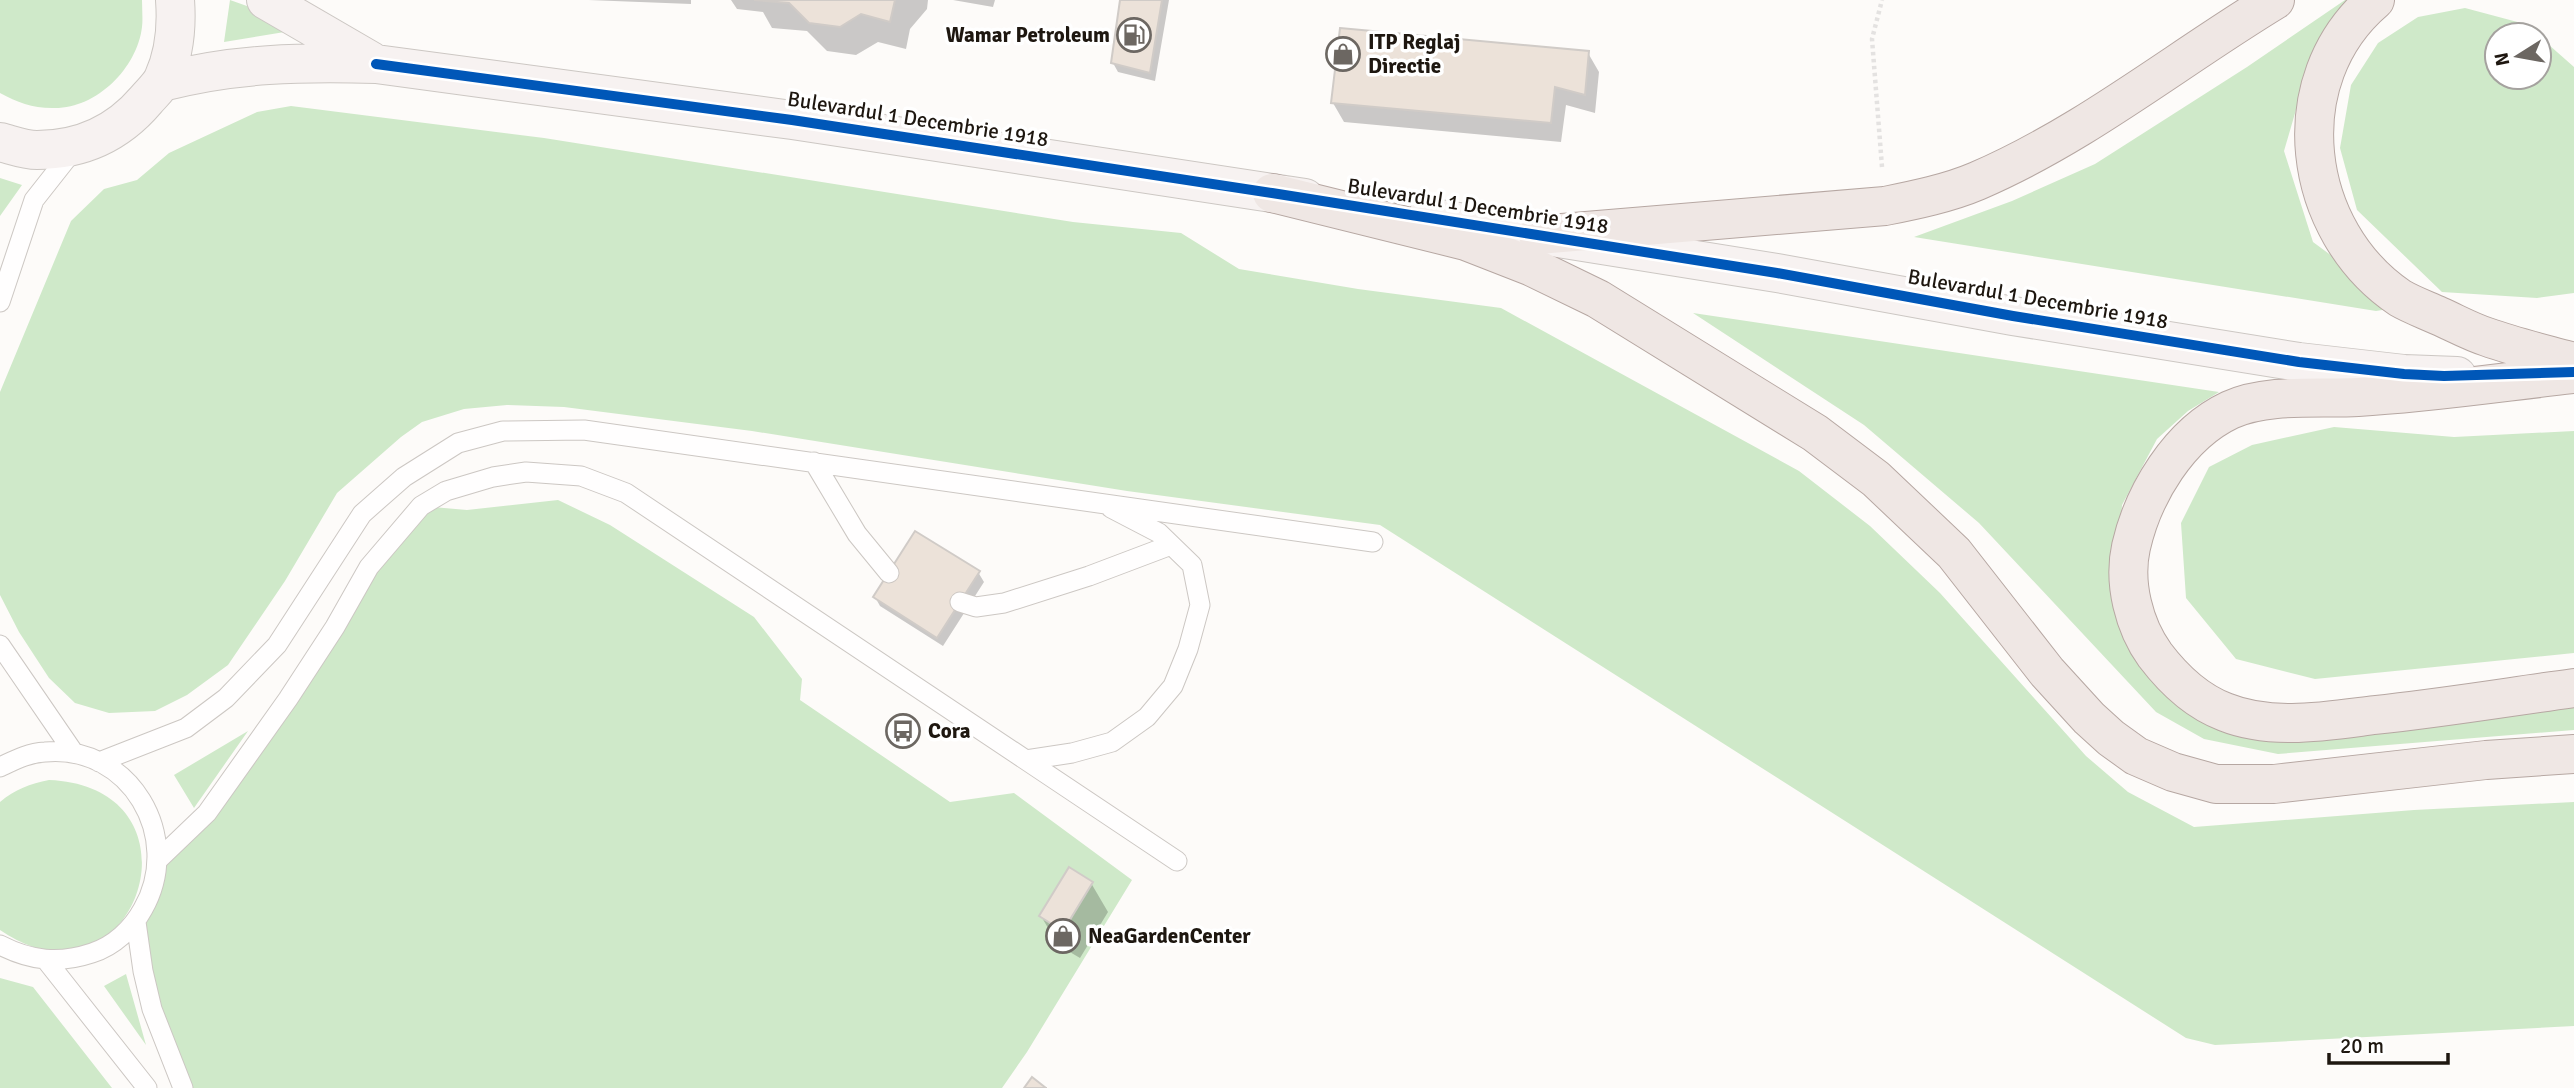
<svg xmlns="http://www.w3.org/2000/svg" width="2574" height="1088" font-family="Signika,sans-serif">
<style>
.green{fill:#cfe9c9}
.shadow{fill:#0003}
.building{fill:#ece2d9;stroke:#d0cbc7;stroke-width:2}
.lines{fill:none;stroke-linecap:round;stroke-linejoin:round}
.service-casing{stroke:#ccc7c3;stroke-width:21}
.secondary-casing{stroke:#ccc7c3;stroke-width:40}
.primary-casing{stroke:#b6a7a2;stroke-width:40}
.path{stroke:#e4e2e1;stroke-width:4.5;stroke-dasharray:3.5 3.5;stroke-linecap:butt}
.service{stroke:#fffefe;stroke-width:19}
.secondary{stroke:#f7f2f1;stroke-width:38}
.primary{stroke:#efe7e4;stroke-width:38}
.cycleway-casing{stroke:#fff;stroke-width:15}
.cycleway{stroke:#0057b8;stroke-width:10}
.labels{text-anchor:middle;stroke-width:7;stroke-linejoin:round;paint-order:stroke}
.poi-label{font-size:21px;font-weight:bold;fill:#1e1710;stroke:#fff;text-anchor:start}
.street-label{font-size:21px;fill:#1e1710;stroke:#fff}
</style>
<rect width="100%" height="100%" fill="#fdfbf9"/>
<!-- green -->
<path class="green" d="M0 0H142C142 9 143 19 142 27 137 69 95 110 52 108 32 108 17 102 0 93Z
M230 0 309 28 224 42Z
M2345 0H2377L2300 96 2284 151 2313 242 2401 307 2376 311 1914 237 2012 201 2095 164 2247 67Z
M2465 8 2525 24 2537 35H2497V77H2539V36L2574 67V293L2537 298 2442 292 2357 210 2340 148 2351 85 2378 43 2418 17Z
M291 106 544 138 1073 222 1181 233 1239 269 1358 289 1501 308 1799 471 1870 526 1940 593 2086 756 2128 792 2194 827 2414 810 2574 802V1026L2215 1045 2186 1038 1380 525 1127 491 752 431 564 407 507 405 464 409 422 422 401 437 337 493 285 581 228 665 187 695 155 711 109 713 75 703 49 678 19 632 0 595V392L71 221 104 189 137 180 169 153 257 112Z
M0 178 22 185 0 216Z
M1693 313 2219 392 2188 411 2157 439 2122 505 2118 579 2149 656 2243 725 2574 707V730L2278 754 2204 739 2156 712 1979 523 1864 425Z
M2334 427 2454 437 2574 431V653L2315 679 2236 659 2186 598 2181 523 2209 467 2252 445Z
M558 500 610 525 754 617 802 679 800 700 950 802 1014 793 1132 880 1027 1052 1002 1088H183L136 922 159 859 207 813 421 506 467 510Z
M248 731 194 808 174 775Z
M49 780C214 787 135 1023 0 930V802C15 789 30 784 49 780Z
M126 974 146 1045 104 986Z
M0 978 33 987 112 1088H0Z"/>
<!-- shadow -->
<path class="shadow" d="M588 0H691V4Z
M731 0H928L927 9 910 29 906 49 878 42 856 55 827 51 807 31 772 28 763 12 737 9Z
M953 0H995L993 7Z
M1122 0H1169L1155 81 1118 72 1113 63Z
M1588 53 1599 72 1595 113 1566 105 1561 142 1344 122 1333 103Z
M978 572 984 582 943 646 880 606 875 597Z
M1091 883 1108 912 1080 958 1058 945 1041 916Z"/>
<!-- building -->
<path class="building" d="M754 0H895L890 22 861 14 840 27 809 23 789 3Z
M1120 0H1162L1150 73 1111 63Z
M1340 28 1589 51 1585 95 1555 87 1551 123 1331 103Z
M915 531 980 571 937 638 873 597Z
M1069 867 1093 882 1063 931 1039 916Z
M1032 1077 1046 1088H1047H1024Z"/>
<g class="lines">
<!-- service casing -->
<g class="service-casing">
<path id="service" d="M0 302 34 200 75 148
M814 462 857 534 889 573
M960 602 976 607 1004 603 1089 576 1171 545
M0 645 74 753
M1026 760 1072 753 1112 742 1147 717 1173 686 1188 649 1200 605 1192 565 1159 533 1111 508
M99 762 186 728 226 698 277 645 362 514 404 477 458 443 503 431 584 430 1373 542
M0 767C15 760 28 753 45 752 130 744 184 837 143 909 132 929 114 946 92 953 59 964 31 961 0 945
M159 859 207 813 288 699 335 627 369 567 421 506 446 491 493 477 526 472 581 476 626 493 1177 861
M136 922 143 971 152 1009 183 1088
M46 960 147 1088"/>
</g>
<!-- secondary casing -->
<g class="secondary-casing">
<path id="secondary" d="M266 0 371 61
M162 82C233 63 303 62 376 64L792 120 1305 198
M0 142C12 145 25 150 37 150 81 150 118 133 146 100 151 94 159 87 163 79 174 55 177 26 175 0
M1427 217 1777 273 2013 316 2299 362 2404 374 2457 376"/>
</g>
<!-- primary casing -->
<g class="primary-casing">
<path id="primary" d="M2375 0C2281 80 2301 231 2400 298 2412 305 2426 310 2439 316 2455 323 2471 332 2487 337 2515 347 2545 354 2574 362
M1272 193 1466 241 1530 266 1598 299 1815 433 1876 479 1954 553 2047 672 2089 718 2111 738 2136 756 2173 772 2216 784H2274L2486 760 2574 754
M1538 235 1885 206C1915 200 1949 193 1977 181 2084 135 2176 60 2275 0
M2574 374C2502 382 2430 393 2358 397 2319 399 2267 393 2230 410 2179 434 2143 494 2131 547 2123 583 2134 626 2155 655 2174 680 2196 701 2225 712 2272 731 2327 721 2375 715 2442 708 2508 697 2574 688"/>
</g>
<!-- path -->
<path class="path" d="M1882 167 1872 39 1882 0"/>
<!-- service -->
<use href="#service" class="service"/>
<!-- secondary -->
<use href="#secondary" class="secondary"/>
<!-- primary -->
<use href="#primary" class="primary"/>
<!-- cycleway casing -->
<g class="cycleway-casing">
<path id="cycleway" d="M376 64 792 120 1272 193 1777 273 2013 316 2299 362 2404 374 2444 376 2574 372"/>
</g>
<!-- cycleway -->
<use href="#cycleway" class="cycleway"/>
</g>
<!-- icons -->
<defs>
<g id="fuel-ring" transform="scale(1.75)"><circle r="9.5" fill="#fff" stroke="#6c6762" stroke-width="1.5"/><path d="M-5.5-6h7V0h2V4h1.3V-2.5L3-4.5l.8-.8L6-3V5H2.5V1h-1V6h-7ZM-4.2-4.7v3.2H.2V-4.7Z" fill="#6c6762"/></g>
<g id="shop-ring" transform="scale(1.75)"><circle r="9.5" fill="#fff" stroke="#6c6762" stroke-width="1.5"/><path d="M-5-2.5h2.3a2.7 3.5 0 0 1 5.4 0H5L5.5 6h-11ZM-1.5-2.5h3a1.5 2.3 0 0 0-3 0Z" fill="#6c6762"/></g>
<g id="bus-ring" transform="scale(1.75)"><circle r="9.5" fill="#fff" stroke="#6c6762" stroke-width="1.5"/><path d="M-5-6H5V4H4V6H2V4H-2V6H-4V4H-5ZM-3.5-4V0h7V-4ZM-3.5 1.2v1.5H-2V1.2ZM2 1.2v1.5H3.5V1.2Z" fill="#6c6762"/></g>
</defs>
<g fill-rule="evenodd">
<use href="#fuel-ring" x="1134" y="35"/>
<use href="#shop-ring" x="1343" y="54"/>
<use href="#bus-ring" x="903" y="731"/>
<use href="#shop-ring" x="1063" y="936"/>
</g>
<g class="labels">
<!-- poi labels -->
<g class="poi-label">
<text x="1110" y="42" text-anchor="end">Wamar Petroleum</text>
<text x="1368" y="49">ITP Reglaj<tspan x="1368" dy="24">Directie</tspan></text>
<text x="928" y="738">Cora</text>
<text x="1088" y="943">NeaGardenCenter</text>
</g>
<!-- street labels -->
<g class="street-label">
<text transform="translate(918 119) rotate(9)" y="7">Bulevardul 1 Decembrie 1918</text>
<text transform="translate(1478 206) rotate(9)" y="7">Bulevardul 1 Decembrie 1918</text>
<text transform="translate(2038 299) rotate(10)" y="7">Bulevardul 1 Decembrie 1918</text>
</g>
</g>
<!-- north arrow -->
<g transform="translate(2518 56) rotate(259)"><circle r="33" fill="#ffffff" stroke="#a5a29f" stroke-width="2"/>
<path d="M0-5L12 26L0 18L-12 26Z" fill="#6c6762"/>
<text y="-10" font-size="19" font-weight="bold" text-anchor="middle" fill="#1e1710">N</text>
</g>
<!-- scale -->
<path d="M2329 1053v10h119v-10" fill="none" stroke="#1e1710" stroke-width="3.5"/>
<text x="2340" y="1053" font-size="21" fill="#1e1710" stroke="#ffffff" stroke-width="5" paint-order="stroke">20 m</text>
</svg>
